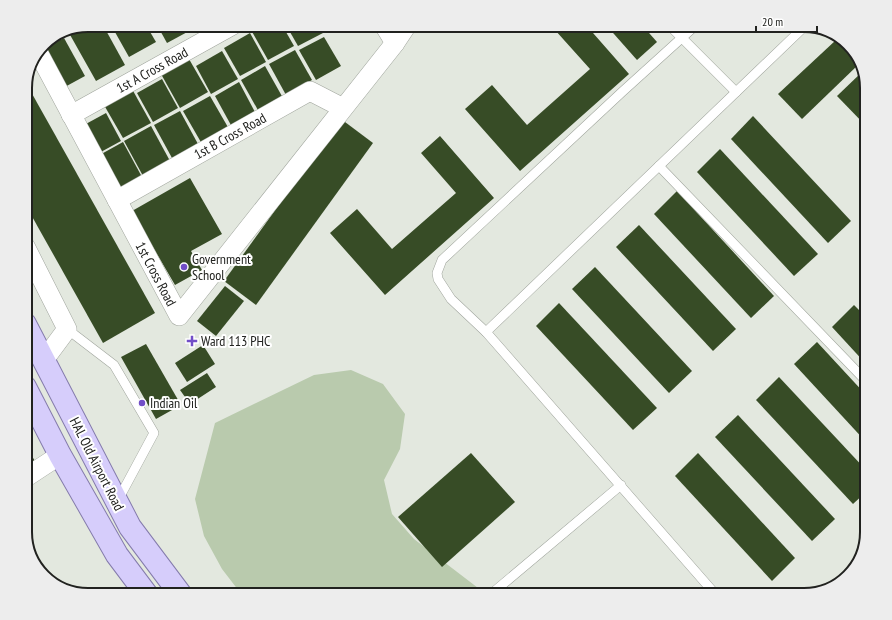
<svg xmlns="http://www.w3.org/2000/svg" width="892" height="620" viewBox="0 0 892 620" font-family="'PT Sans Narrow',sans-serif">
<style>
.green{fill:#b9caad}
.building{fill:#374c26}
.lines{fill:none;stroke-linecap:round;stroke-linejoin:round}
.service-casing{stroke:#a0a59d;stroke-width:10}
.minor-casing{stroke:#a0a59d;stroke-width:20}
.primary-casing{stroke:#857cac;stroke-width:24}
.service{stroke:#fff;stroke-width:9}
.minor{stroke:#fff;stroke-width:19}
.primary{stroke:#d6cdfb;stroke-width:22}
.poi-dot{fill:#714ec7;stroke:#fff;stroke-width:1.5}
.labels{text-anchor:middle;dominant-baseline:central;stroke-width:4;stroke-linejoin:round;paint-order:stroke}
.street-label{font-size:14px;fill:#21221f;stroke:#fff}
.poi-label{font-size:14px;fill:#21221f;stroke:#fff;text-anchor:start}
.rim{fill:none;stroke:#21221f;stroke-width:2}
</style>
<rect width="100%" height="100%" fill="#e3e8df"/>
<path class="green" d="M351,370L383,384L405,414L400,449L384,480L392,514L414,539L482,591L485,595H242L222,569L204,536L195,499L215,423L314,375Z"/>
<g class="building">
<path d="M88,25H103L125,65L96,81L69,33Z"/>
<path d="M111,25H146L156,42L129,57Z"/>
<path d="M157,25H188L191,30L167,43Z"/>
<path d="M261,25H282L294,46L268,60L251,30Z"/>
<path d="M286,25H319L323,33L298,46Z"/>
<path d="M323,25H337L326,31Z"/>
<path d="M561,25H586L629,74L520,171L465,109L492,85L527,125L590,69L555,30Z"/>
<path d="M606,25H642L657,42L637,60Z"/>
<path d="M250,33L266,62L240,76L224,48Z"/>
<path d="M324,37L341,66L316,80L299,50Z"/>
<path d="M64,38L85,76L63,88L42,50Z"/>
<path d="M836,40L858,65L802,119L778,94Z"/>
<path d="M295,50L312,80L286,95L269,64Z"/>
<path d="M222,51L238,79L211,94L196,66Z"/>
<path d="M189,59L208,92L180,108L161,74Z"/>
<path d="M265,66L283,98L259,112L241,80Z"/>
<path d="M862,72L864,75L867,87V127L837,96Z"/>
<path d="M162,79L178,108L153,122L137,93Z"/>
<path d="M239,82L256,114L232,127L215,96Z"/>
<path d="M26,83L155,313L103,343L25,204Z"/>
<path d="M132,89L151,123L123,138L104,105Z"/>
<path d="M210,96L229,129L202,144L183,111Z"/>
<path d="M180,111L198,144L172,158L154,125Z"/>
<path d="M106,113L121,141L99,153L84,125Z"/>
<path d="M753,116L851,221L828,243L731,139Z"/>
<path d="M341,119L373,143L256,305L224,281Z"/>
<path d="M151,126L170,161L143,176L124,141Z"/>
<path d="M440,136L494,198L385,295L330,233L357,209L392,249L456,193L421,153Z"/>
<path d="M123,142L142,177L114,191L96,157Z"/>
<path d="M720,149L818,254L794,276L697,172Z"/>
<path d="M190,178L222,234L191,251L202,270L175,285L132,211Z"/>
<path d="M677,191L774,296L751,318L654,214Z"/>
<path d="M639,225L736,329L713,351L616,247Z"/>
<path d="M595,267L692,371L669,393L572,289Z"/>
<path d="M225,286L244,301L216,336L197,321Z"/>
<path d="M559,303L657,408L633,430L536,326Z"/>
<path d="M854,305L867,318V365L832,327Z"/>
<path d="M817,342L867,396V443L794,364Z"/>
<path d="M146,344L181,405L156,419L121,357Z"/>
<path d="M203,345L215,364L187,382L175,363Z"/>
<path d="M207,373L216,387L190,404L180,390Z"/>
<path d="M779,377L867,471V491L853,504L756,400Z"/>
<path d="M738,415L835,519L812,541L715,437Z"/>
<path d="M25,444L36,463L25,469Z"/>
<path d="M471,453L515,502L442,567L398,517Z"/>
<path d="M698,453L795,558L772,581L675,476Z"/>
</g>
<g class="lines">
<defs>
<g id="service">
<path d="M669,25L736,92"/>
<path d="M696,25L622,92L442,260L437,273L438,279L451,299L486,332L716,595"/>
<path d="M659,166L867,382"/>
<path d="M67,329L114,365L154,433L118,500"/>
<path d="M486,332L806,25"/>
<path d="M490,595L621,485"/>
</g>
<g id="minor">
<path d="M384,25L395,43"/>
<path d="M39,54L179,316L395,43L407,25"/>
<path d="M71,115L233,25"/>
<path d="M117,200L310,91L343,108"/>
<path d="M25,246L67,329L44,360"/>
<path d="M25,478L60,455"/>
</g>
<g id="primary">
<path d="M25,324L130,527L181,595"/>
<path d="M25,387L60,455L117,555L147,595"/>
</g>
</defs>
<use href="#service" class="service-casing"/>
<use href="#minor" class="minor-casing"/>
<use href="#primary" class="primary-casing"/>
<use href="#service" class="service"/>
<use href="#minor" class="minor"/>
<use href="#primary" class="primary"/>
</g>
<g class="poi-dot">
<circle cx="184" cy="267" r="4"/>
<path d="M190 335h4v4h4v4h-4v4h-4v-4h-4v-4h4z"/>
<circle cx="142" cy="403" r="4"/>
</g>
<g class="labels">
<g class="street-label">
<text transform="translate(152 70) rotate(-29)">1st A Cross Road</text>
<text transform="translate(230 136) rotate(-29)">1st B Cross Road</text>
<text transform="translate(156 274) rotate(62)">1st Cross Road</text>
<text transform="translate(97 464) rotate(63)">HAL Old Airport Road</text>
</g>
<g class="poi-label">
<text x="192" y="259">Government<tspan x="192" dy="16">School</tspan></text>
<text x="201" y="341">Ward 113 PHC</text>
<text x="150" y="403">Indian Oil</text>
</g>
</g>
<path d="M0 0H892V620H0ZM88 32H804A56 56 0 0 1 860 88V532A56 56 0 0 1 804 588H88A56 56 0 0 1 32 532V88A56 56 0 0 1 88 32Z" fill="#ededed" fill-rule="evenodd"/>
<path class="rim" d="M88 32H804A56 56 0 0 1 860 88V532A56 56 0 0 1 804 588H88A56 56 0 0 1 32 532V88A56 56 0 0 1 88 32Z"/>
<path d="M756 26v6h61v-6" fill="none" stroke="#21221f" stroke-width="2"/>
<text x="762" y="26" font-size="12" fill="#21221f" stroke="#ffffff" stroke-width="3" paint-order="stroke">20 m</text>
</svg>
